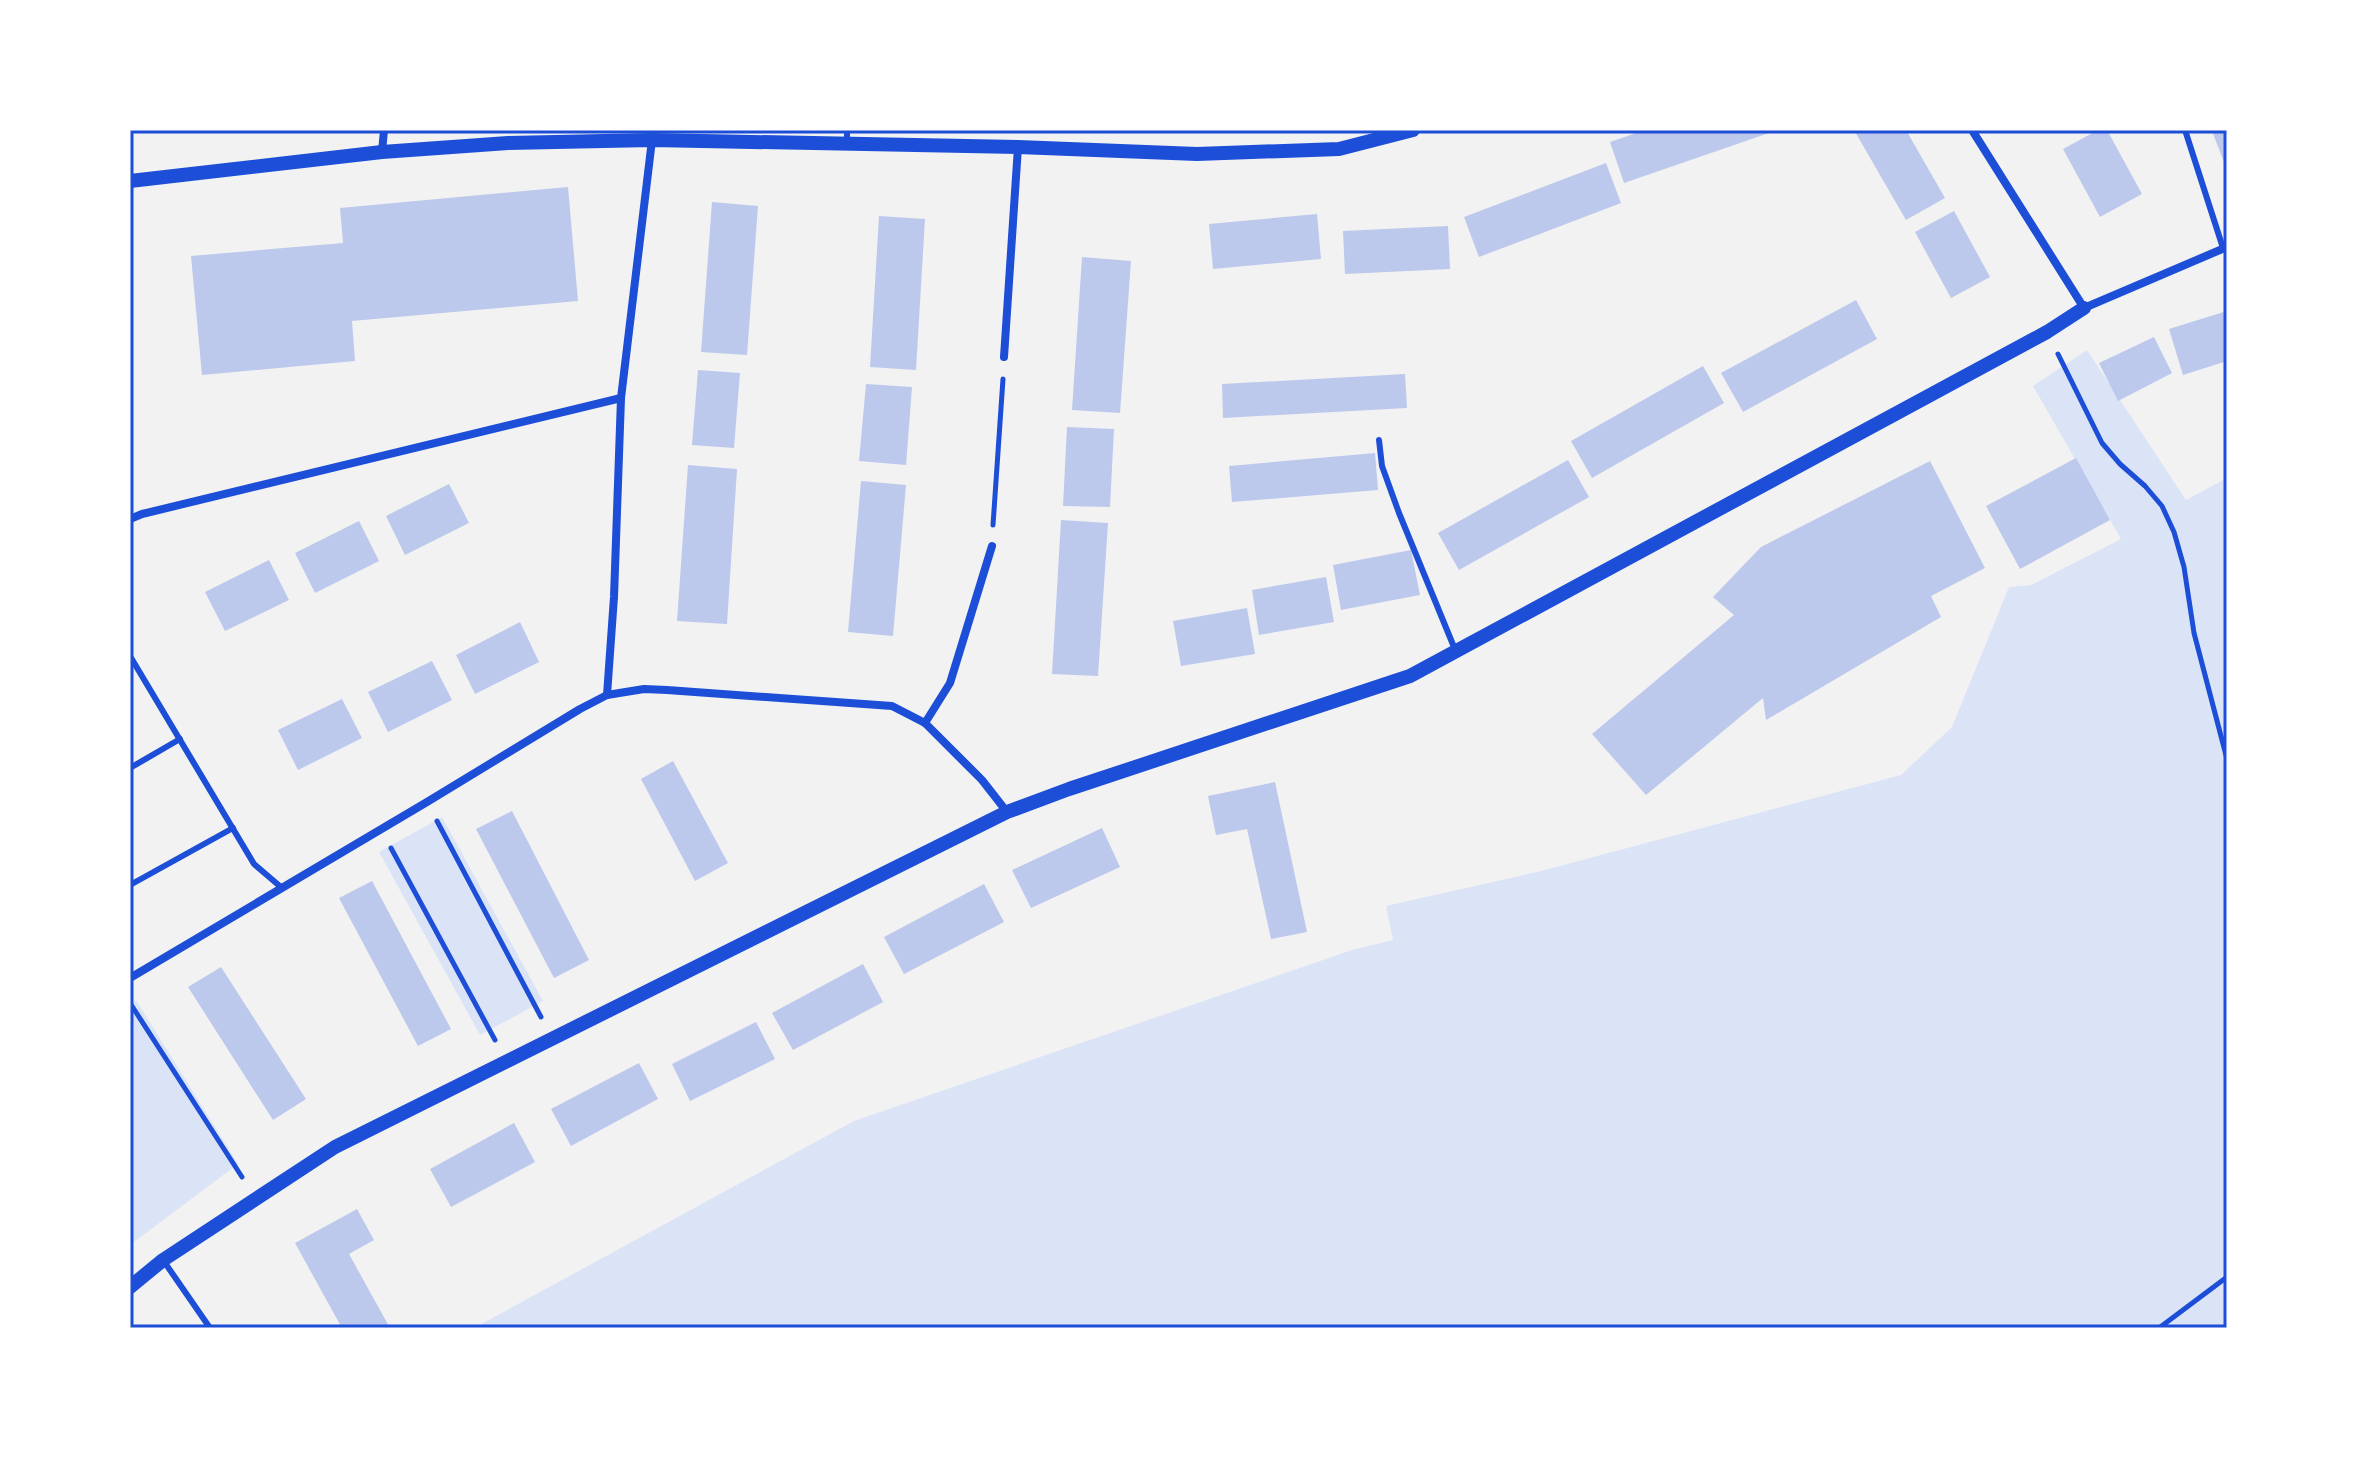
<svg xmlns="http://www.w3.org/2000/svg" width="2357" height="1458" viewBox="0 0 2357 1458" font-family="'Source Sans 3',sans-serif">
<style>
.green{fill:#dbe4f7}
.building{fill:#bdc9ec}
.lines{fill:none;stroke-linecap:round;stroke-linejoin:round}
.path{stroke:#1d4ed8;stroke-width:5}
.service{stroke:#1d4ed8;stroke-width:6}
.minor{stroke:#1d4ed8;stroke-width:8}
.tertiary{stroke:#1d4ed8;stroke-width:14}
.neatline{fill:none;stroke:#1d4ed8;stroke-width:3}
</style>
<rect width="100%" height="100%" fill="#f2f2f2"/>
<g class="green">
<path d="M2087,350L2186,500L2227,478V1328H474L854,1121L1352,950L1393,940L1386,906L1541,871L1901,775L1952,727L2009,587L2031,585L2121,539L2033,386Z"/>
<path d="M442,817L543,1001L480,1035L379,852Z"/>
<path d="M136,1000L238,1164L130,1245V1004Z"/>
</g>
<g class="building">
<path d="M1645,130H1768L1769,133L1624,183L1610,142Z"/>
<path d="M1854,130H1906L1945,198L1906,220Z"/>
<path d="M2098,130H2107L2142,194L2100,217L2063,149Z"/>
<path d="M2227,130V170L2212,131Z"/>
<path d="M1606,163L1621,203L1479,257L1464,217Z"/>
<path d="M568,187L578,301L352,321L355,361L202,375L191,256L343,243L340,208Z"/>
<path d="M712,202L758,206L747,355L701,352Z"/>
<path d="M1954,211L1990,277L1951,298L1915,232Z"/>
<path d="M1317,214L1321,259L1213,269L1209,224Z"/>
<path d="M879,216L925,219L916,370L870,367Z"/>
<path d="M1448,226L1450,269L1345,274L1343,231Z"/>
<path d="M1082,257L1131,261L1120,413L1072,410Z"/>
<path d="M1856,300L1877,339L1743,412L1721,373Z"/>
<path d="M2227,311V361L2183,375L2169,329Z"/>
<path d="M2154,337L2172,373L2118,401L2099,363Z"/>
<path d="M1703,366L1724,403L1592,478L1571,441Z"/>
<path d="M698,370L740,373L734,448L692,445Z"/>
<path d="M1405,374L1407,408L1223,418L1222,384Z"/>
<path d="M866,384L912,387L906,465L859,461Z"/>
<path d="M1067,427L1114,429L1110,507L1063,506Z"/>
<path d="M1375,453L1378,490L1232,502L1229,466Z"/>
<path d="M2076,458L2110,520L2020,569L1986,506Z"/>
<path d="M1568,460L1589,497L1459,570L1438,533Z"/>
<path d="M1930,461L1985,568L1931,596L1941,617L1766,720L1763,698L1646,795L1592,734L1734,615L1713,597L1761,547Z"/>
<path d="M688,465L737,469L727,624L677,621Z"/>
<path d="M861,481L906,485L893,636L848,632Z"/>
<path d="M449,484L469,523L405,555L386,516Z"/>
<path d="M1061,520L1108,523L1098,676L1052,674Z"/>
<path d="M359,521L379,561L315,593L295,553Z"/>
<path d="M1411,550L1420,595L1341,610L1333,565Z"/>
<path d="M269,560L289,600L225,631L205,592Z"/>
<path d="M1326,577L1334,622L1259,635L1252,590Z"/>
<path d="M1247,608L1255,654L1181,666L1173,621Z"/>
<path d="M520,622L539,662L475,694L456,655Z"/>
<path d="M432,661L452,700L388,732L368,692Z"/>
<path d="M342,699L362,738L298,770L278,730Z"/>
<path d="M673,761L728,863L695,881L641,779Z"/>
<path d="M1275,782L1307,932L1271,939L1247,829L1216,835L1208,796Z"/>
<path d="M512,811L589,960L554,978L476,829Z"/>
<path d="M1102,828L1120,867L1031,908L1012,870Z"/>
<path d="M372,881L451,1029L418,1046L339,898Z"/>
<path d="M984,884L1004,922L904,974L884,937Z"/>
<path d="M863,964L883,1002L793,1050L772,1013Z"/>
<path d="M221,967L306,1099L273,1120L188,987Z"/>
<path d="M756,1022L775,1059L690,1101L672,1064Z"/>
<path d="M639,1063L658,1099L571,1146L551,1109Z"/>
<path d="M514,1123L535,1162L451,1207L430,1169Z"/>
<path d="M357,1209L374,1240L349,1254L390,1328H342L295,1243Z"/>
</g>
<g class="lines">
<g class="path">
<path d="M2058,354L2102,443L2120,464L2145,486L2162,506L2174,532L2184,567L2194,633L2227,759"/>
<path d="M993,525L1003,379"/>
<path d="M437,821L541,1017"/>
<path d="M391,848L495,1040"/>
<path d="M130,1003L242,1177"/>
<path d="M2159,1328L2227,1277"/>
</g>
<g class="service">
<path d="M847,130V144"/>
<path d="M2185,130L2223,248"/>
<path d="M1379,440L1382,466L1399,513L1456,652"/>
<path d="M130,656L254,864L282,888"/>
<path d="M130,768L180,739"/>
<path d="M130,885L233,828"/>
<path d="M163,1260L210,1328"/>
</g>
<g class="minor">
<path d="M1972,130L2084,308L2227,247"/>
<path d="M382,152L384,130"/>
<path d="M1004,357L1018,147"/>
<path d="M130,519L142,514L621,398"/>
<path d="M607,695L614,597L621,398L652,140"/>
<path d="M925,723L950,683L992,546"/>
<path d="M130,978L427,802L580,709L607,695L644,689L667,690L892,706L925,723L982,780L1007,812"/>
</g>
<g class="tertiary">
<path d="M130,181L382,152L508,143L652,140L1018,147L1197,154L1339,149L1413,130"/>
<path d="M130,1287L163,1260L335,1147L1007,812L1069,789L1410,676L2047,332L2084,308"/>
</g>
</g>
<rect width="2357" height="1458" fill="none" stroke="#ffffff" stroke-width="264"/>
<rect x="132" y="132" width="2093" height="1194" class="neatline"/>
</svg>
